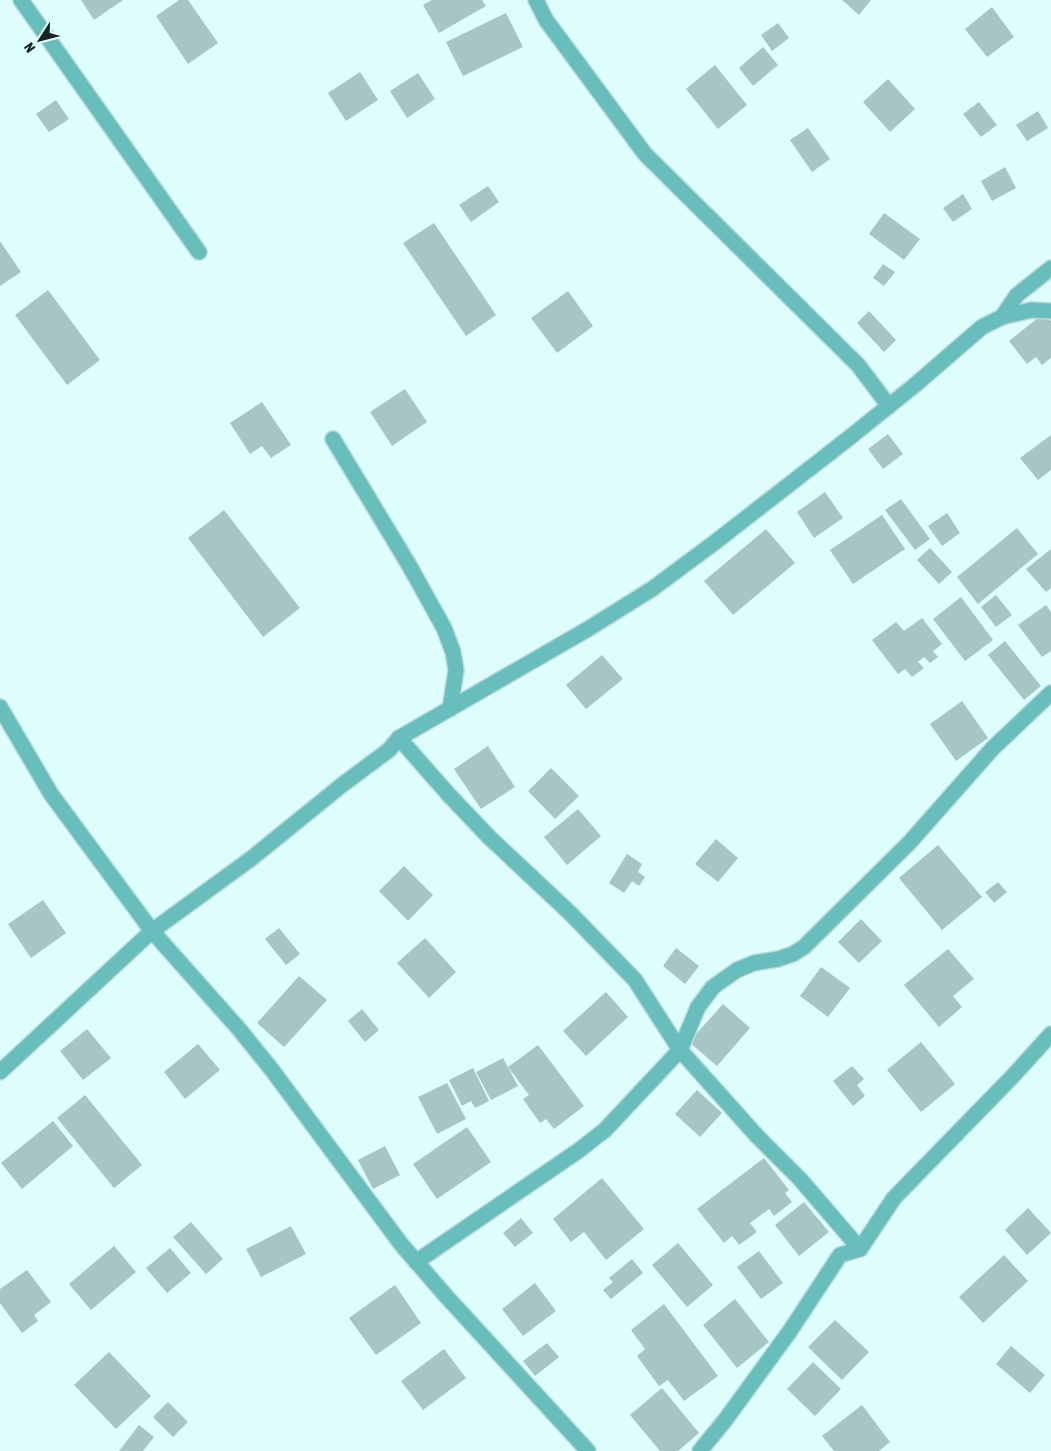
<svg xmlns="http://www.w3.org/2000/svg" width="1051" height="1451" viewBox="0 0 1051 1451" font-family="'Asap Condensed',sans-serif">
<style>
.building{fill:#a6c6c5}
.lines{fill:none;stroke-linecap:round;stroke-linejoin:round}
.minor-casing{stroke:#bddbda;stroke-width:18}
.minor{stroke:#68bebd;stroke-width:15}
</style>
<rect width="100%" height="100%" fill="#ddfefd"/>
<g class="building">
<path d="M81,0H123L94,20Z"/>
<path d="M179,0H188L218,43L188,64L156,16Z"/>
<path d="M432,0H482L486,6L439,33L423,5Z"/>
<path d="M842,0H871L859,15Z"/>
<path d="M992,7L1014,37L987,57L965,29Z"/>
<path d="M506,13L523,47L463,76L446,42Z"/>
<path d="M778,23L789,38L772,51L761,35Z"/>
<path d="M763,47L778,65L753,86L739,68Z"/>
<path d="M715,65L747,105L718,129L686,89Z"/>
<path d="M360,72L378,100L346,121L328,93Z"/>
<path d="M418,73L435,99L407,118L390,91Z"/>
<path d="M888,79L915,109L890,132L863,102Z"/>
<path d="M56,100L69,119L49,132L36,114Z"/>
<path d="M979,102L997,125L981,137L963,114Z"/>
<path d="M1038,111L1048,128L1027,141L1016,125Z"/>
<path d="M808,128L830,159L812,172L790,140Z"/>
<path d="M1005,167L1016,188L992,201L981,181Z"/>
<path d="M488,186L499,202L471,222L459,205Z"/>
<path d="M963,194L972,209L953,222L943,208Z"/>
<path d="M884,213L920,239L904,260L869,234Z"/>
<path d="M434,223L496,315L466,336L403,243Z"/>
<path d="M0,241L21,272L0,286Z"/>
<path d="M883,264L895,272L884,286L873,278Z"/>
<path d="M48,290L100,360L67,385L15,315Z"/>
<path d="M568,291L593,326L557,353L531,318Z"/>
<path d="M869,311L896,340L884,352L857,323Z"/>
<path d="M1044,313L1051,321V358L1042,365L1036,357L1027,364L1009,341Z"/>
<path d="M405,389L427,422L392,446L370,412Z"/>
<path d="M262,402L291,445L271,458L262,446L250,454L230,423Z"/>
<path d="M888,434L903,454L883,469L868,449Z"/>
<path d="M1051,435V470L1038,480L1020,458Z"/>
<path d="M825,492L843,518L814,538L797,512Z"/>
<path d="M901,499L930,539L915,550L885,510Z"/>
<path d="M224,510L300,608L263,637L188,538Z"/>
<path d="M947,513L960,533L942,546L928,526Z"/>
<path d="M882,515L905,549L853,584L830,550Z"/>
<path d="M1017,528L1038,554L978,604L957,577Z"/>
<path d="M766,529L795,563L733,615L704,581Z"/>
<path d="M930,548L952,572L939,584L917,560Z"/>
<path d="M1051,549V588L1046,592L1026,569Z"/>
<path d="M996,595L1012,615L996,627L981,607Z"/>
<path d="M961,597L993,640L965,661L933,619Z"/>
<path d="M1046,605L1051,612V651L1042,657L1018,625Z"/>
<path d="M922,618L942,644L933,651L938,657L930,663L924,657L918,662L924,668L912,677L905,669L898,674L872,640L896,622L904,631Z"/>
<path d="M1005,641L1041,686L1024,700L988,655Z"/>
<path d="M602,655L623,679L586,709L566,685Z"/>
<path d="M962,701L988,738L956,761L930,724Z"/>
<path d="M488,746L515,787L481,809L454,769Z"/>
<path d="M551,768L579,796L555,819L528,791Z"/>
<path d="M578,809L601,836L567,865L544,837Z"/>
<path d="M716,839L738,858L718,882L695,864Z"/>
<path d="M938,845L982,897L942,930L899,878Z"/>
<path d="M627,854L642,864L638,872L645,877L639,886L632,881L624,893L609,883Z"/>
<path d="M404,866L433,895L408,921L379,891Z"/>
<path d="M998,882L1007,892L994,903L985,892Z"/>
<path d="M43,900L66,933L31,958L8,924Z"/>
<path d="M861,919L882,941L859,963L838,942Z"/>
<path d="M279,928L300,954L286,965L265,939Z"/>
<path d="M425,938L456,972L429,998L397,963Z"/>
<path d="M676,948L699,966L685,984L663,966Z"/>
<path d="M948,949L974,979L953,996L962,1007L939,1027L904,985Z"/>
<path d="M821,967L850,988L828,1017L800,996Z"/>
<path d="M299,976L327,1000L284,1047L257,1023Z"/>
<path d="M606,992L628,1017L586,1056L563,1031Z"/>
<path d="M723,1004L750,1028L717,1066L689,1042Z"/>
<path d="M362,1009L379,1030L365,1042L348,1021Z"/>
<path d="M87,1029L111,1058L83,1080L60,1051Z"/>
<path d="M921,1042L955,1084L921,1112L887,1070Z"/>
<path d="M198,1044L220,1070L185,1099L164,1072Z"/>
<path d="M538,1045L584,1106L554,1129L546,1119L540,1123L523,1099L529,1095L508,1067Z"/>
<path d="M503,1058L518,1086L491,1100L476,1072Z"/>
<path d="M852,1066L864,1079L857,1085L865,1096L853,1106L833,1081Z"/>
<path d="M473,1068L489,1101L475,1108L471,1101L462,1106L449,1080Z"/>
<path d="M447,1083L466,1119L437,1134L418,1097Z"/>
<path d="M697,1090L722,1113L700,1137L675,1114Z"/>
<path d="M85,1095L142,1165L114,1188L57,1118Z"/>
<path d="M53,1121L73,1146L22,1189L1,1163Z"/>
<path d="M467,1127L491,1162L437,1199L413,1164Z"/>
<path d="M385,1146L400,1175L373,1189L358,1160Z"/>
<path d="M764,1158L789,1190L785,1193L792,1202L774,1216L769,1209L750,1223L757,1232L739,1245L732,1236L724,1243L697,1209Z"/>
<path d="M602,1178L644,1229L606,1260L584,1232L571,1242L553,1219Z"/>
<path d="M804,1202L829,1232L799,1256L775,1225Z"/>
<path d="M1028,1208L1051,1233L1027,1255L1005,1230Z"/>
<path d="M521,1218L533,1233L515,1247L503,1233Z"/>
<path d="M191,1222L223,1259L206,1274L173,1237Z"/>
<path d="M291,1226L306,1254L261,1277L246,1249Z"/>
<path d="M678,1243L713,1285L687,1307L652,1265Z"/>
<path d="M114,1246L136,1272L91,1310L69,1284Z"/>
<path d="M170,1248L191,1273L167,1293L146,1268Z"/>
<path d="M759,1251L783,1283L761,1299L737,1267Z"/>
<path d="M1004,1255L1028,1281L983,1323L959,1297Z"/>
<path d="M632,1259L643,1273L611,1299L603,1290L613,1282L609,1278Z"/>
<path d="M27,1270L51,1302L34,1315L38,1321L22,1333L0,1303V1289Z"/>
<path d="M535,1283L556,1311L523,1336L502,1309Z"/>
<path d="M395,1285L421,1323L376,1355L349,1318Z"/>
<path d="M735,1299L769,1342L737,1368L703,1325Z"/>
<path d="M664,1304L718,1376L684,1401L668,1380L659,1386L637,1356L645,1349L631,1330Z"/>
<path d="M835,1320L869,1352L842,1380L808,1347Z"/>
<path d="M547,1343L559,1357L535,1376L523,1361Z"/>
<path d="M1011,1346L1045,1375L1030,1393L996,1364Z"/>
<path d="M444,1349L466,1378L423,1410L401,1381Z"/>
<path d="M109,1352L151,1396L116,1429L74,1385Z"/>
<path d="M813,1362L841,1389L815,1416L787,1389Z"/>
<path d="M662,1388L699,1433L678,1451H660L630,1415Z"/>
<path d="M168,1402L188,1422L173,1437L153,1417Z"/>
<path d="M862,1405L890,1442L879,1451H834L822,1436Z"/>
<path d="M139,1425L154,1437L143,1451H119Z"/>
</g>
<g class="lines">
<defs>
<g id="minor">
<path d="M21,0L199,252"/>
<path d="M536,0L546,20L645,154L858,365L889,406"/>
<path d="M1002,317L1031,310L1051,311"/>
<path d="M333,439L409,565L444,628L453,652L456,670L450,709"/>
<path d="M0,707L51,794L152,931L239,1029L272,1070L401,1244L446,1296L588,1451"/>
<path d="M399,738L449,795L490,838L570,913L635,980L680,1050L757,1136L800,1179L860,1249"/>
<path d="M0,1072L152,931L252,858L342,785L389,750L399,738L588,629L652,589L714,543L849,438L915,385L982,327L1002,317L1017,295L1051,268"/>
<path d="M416,1262L578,1151L605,1130L680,1050L698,1007L713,987L737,970L754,963L778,959L793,954L804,947L910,842L993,748L1051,693"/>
<path d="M700,1451L726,1419L790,1331L840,1255L860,1249L894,1198L1012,1077L1051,1034"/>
</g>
</defs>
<use href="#minor" class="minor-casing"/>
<use href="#minor" class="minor"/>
</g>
<g transform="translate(40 40) rotate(234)" stroke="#ddfefd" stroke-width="4" paint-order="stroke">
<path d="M0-4L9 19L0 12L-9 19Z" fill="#172424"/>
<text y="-8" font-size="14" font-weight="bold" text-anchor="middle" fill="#172424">N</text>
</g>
</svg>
